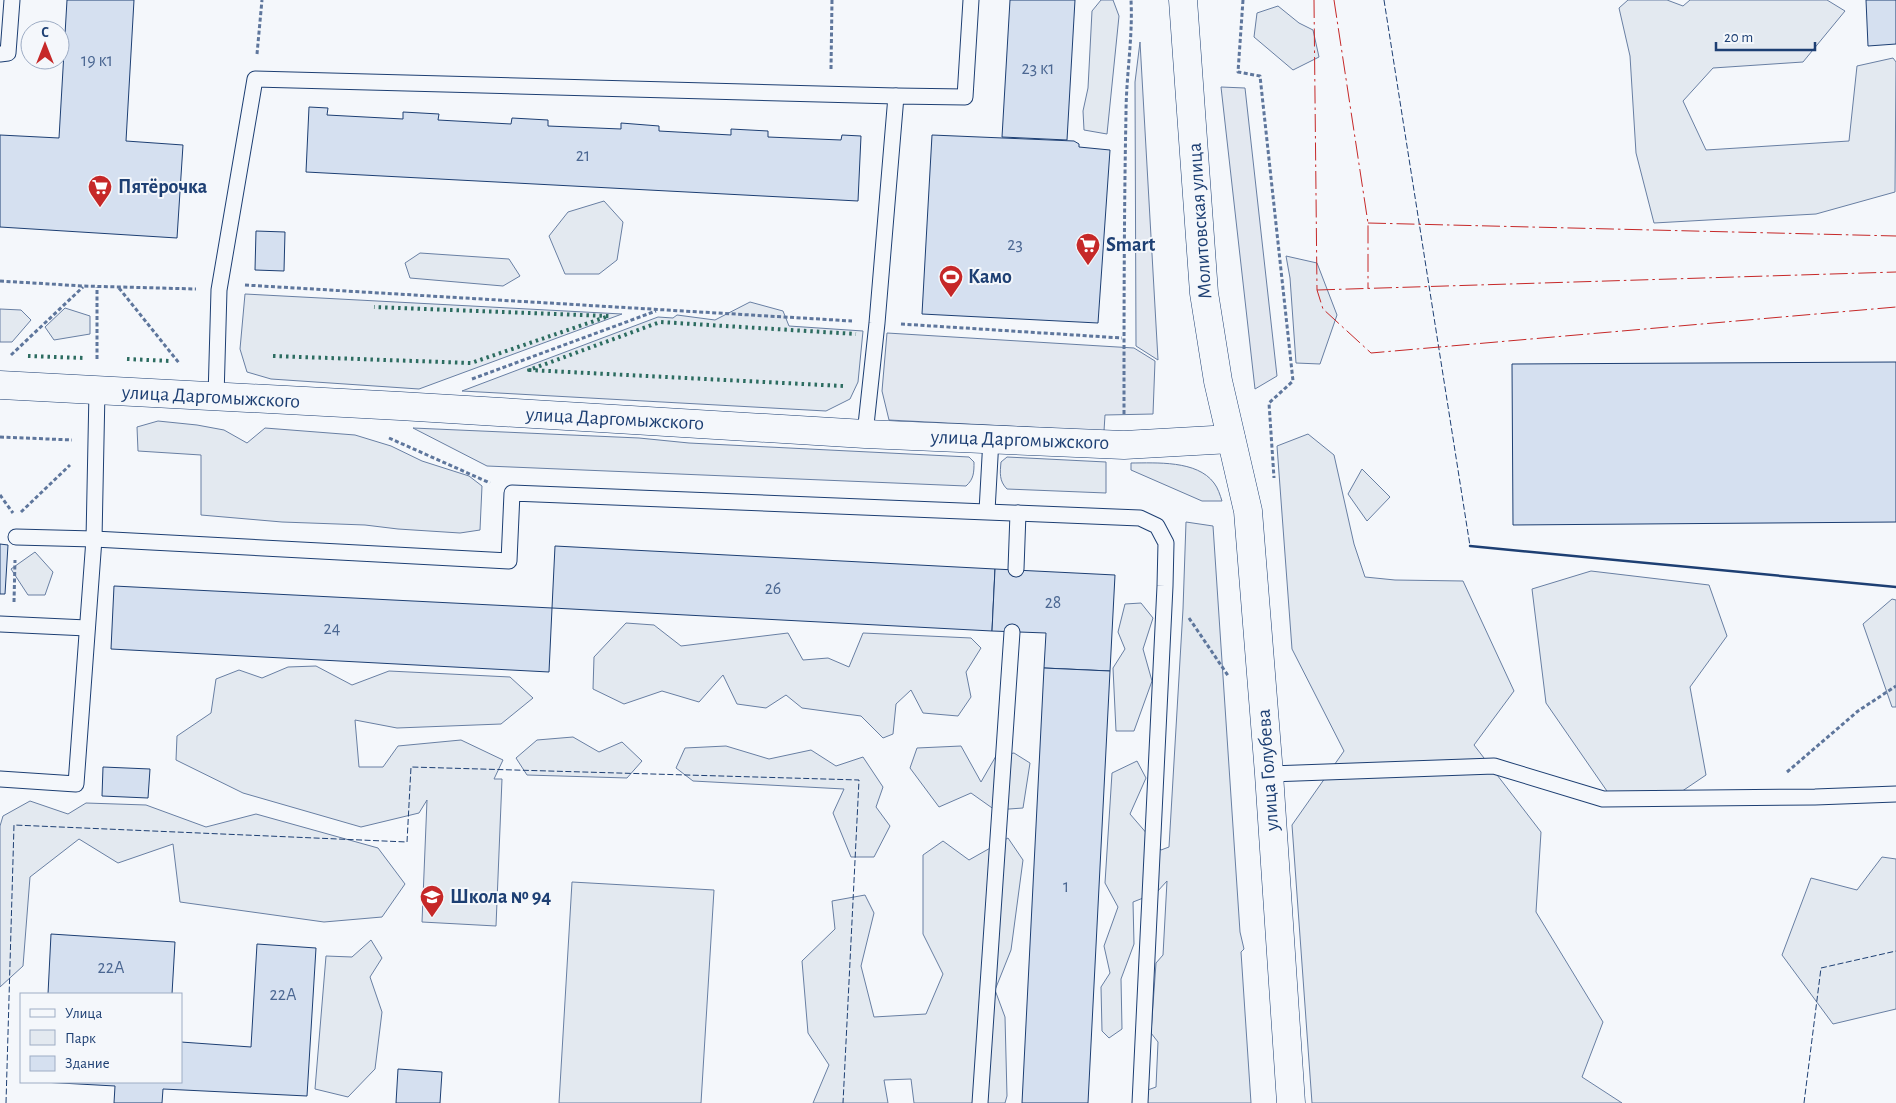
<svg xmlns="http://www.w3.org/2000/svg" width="1896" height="1103" viewBox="0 0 1896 1103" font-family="'Alegreya Sans',sans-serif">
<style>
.green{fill:#e3e9f0;stroke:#687fa3}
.parking{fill:#e3e8f0;stroke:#687fa3}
.building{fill:#d5e0f0;stroke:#1d3f73}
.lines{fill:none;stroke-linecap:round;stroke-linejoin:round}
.lane-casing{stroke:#1d3f73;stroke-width:17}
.street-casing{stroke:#1d3f73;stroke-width:29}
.secondary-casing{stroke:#1d3f73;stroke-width:29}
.path{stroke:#5e769c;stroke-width:3;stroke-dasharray:4 2.5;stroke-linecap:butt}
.lane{stroke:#f4f7fb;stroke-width:15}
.street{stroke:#f4f7fb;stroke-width:28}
.secondary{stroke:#f4f7fb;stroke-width:28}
.hedge{stroke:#2c6c60;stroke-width:4;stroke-dasharray:2.5 4;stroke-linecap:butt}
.fence{stroke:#1d3f73;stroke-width:1;stroke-dasharray:6 2.5;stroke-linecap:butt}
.wall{stroke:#1d3f73;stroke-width:2.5}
.power{stroke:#c62828;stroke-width:1;stroke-dasharray:18 4 2.5 4;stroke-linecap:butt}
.labels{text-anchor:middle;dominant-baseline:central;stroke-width:4;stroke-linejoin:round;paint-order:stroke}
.number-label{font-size:18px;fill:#4b6792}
.poi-label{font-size:20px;font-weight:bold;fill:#1d3f73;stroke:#f4f7fb;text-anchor:start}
.street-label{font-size:20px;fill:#1d3f73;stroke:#f4f7fb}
</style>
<rect width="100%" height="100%" fill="#f4f7fb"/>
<g class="green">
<path d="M1101,0H1113L1119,16L1107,134L1084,130L1083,111L1088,88L1092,11Z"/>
<path d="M1628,0H1667L1683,6L1690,0H1827L1845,11L1803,62L1713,68L1683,101L1706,150L1849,141L1857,66L1893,58L1896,62L1895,192L1816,214L1654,223L1636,153L1630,56L1619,8Z"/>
<path d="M1278,6L1299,23L1313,30L1319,57L1293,70L1254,37L1257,13Z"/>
<path d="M604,201L623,222L617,260L599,274H565L549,236L568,212Z"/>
<path d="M420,253L509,259L520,276L503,286L410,278L405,263Z"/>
<path d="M1286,256L1317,263L1337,315L1320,364L1296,363L1290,278Z"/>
<path d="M245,294L622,314L419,389L271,379L247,372L240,349Z"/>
<path d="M750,302L783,311L789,326L863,331L858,382L850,399L826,411L462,391L658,317L673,318L677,315L715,320Z"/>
<path d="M65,308L90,316V334L54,340L45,327Z"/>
<path d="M0,309L21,310L31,320L12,342H0Z"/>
<path d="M158,421L197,425L224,430L247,443L265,428L355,435L391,446L422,461L469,476L482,486L480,530L460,533L398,529L365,525L282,522L201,515V455L138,451L137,427Z"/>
<path d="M413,428L639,438L689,443L969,457L974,462C974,472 974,479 966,486L487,466Z"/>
<path d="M1308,434L1334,455L1354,544L1365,577L1395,580L1463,581L1514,691L1474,745L1541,832L1536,912L1603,1022L1582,1077L1622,1103H1312L1292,825L1344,751L1292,649L1277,446Z"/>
<path d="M1007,457L1106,462V493L1007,489C999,481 1000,473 1001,462Z"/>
<path d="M1131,463C1156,463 1197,460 1214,483C1218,488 1220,495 1222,501H1202L1131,470Z"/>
<path d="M1362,469L1390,497L1367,521L1348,494Z"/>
<path d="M1186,522L1213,526L1240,932L1244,949L1241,952L1251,1103H1145V1091L1156,1087L1158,1042L1151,1033L1156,963L1163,955L1167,881L1156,893L1133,902L1134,944L1121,979L1122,1029L1109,1038L1102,1031L1101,987L1110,973L1104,946L1118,907L1105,883L1112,773L1137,761L1146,778L1130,814L1161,850L1169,847L1183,609Z"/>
<path d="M35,552L53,572L45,595H28L11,569Z"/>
<path d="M1591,571L1709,585L1727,636L1690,687L1706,775L1672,798L1609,794L1546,703L1532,589Z"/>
<path d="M1892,599L1896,600V707H1892L1863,624Z"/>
<path d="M1141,603L1153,618L1143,649L1152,681L1134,731H1116L1113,668L1125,649L1118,632L1125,604Z"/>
<path d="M626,623L654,625L681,646L788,633L803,660L828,658L849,667L863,633L971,638L981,648L966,672L971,697L958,716L923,713L911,690L896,704L893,734L883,738L861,716L802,708L786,695L766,708L737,704L723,675L699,702L662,691L624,704L593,689L594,657Z"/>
<path d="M316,666L352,685L389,671L510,677L533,698L501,724L397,728L355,720L359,767H383L398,746L461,740L503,760L494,779H502L496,926L422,922L427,800L419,813L361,827L243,793L176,760L177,736L211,713L216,679L239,670L262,678L288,667Z"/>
<path d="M573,737L599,752L622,742L642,761L627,778L527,775L516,758L537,740Z"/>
<path d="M726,746L769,759L811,750L836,766L863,757L883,787L876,807L890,826L874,857H851L833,813L844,789L693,781L676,768L685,748Z"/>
<path d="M961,746L981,782L996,756L1014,753L1030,763L1023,808L995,810L971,793L939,807L910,768L917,748Z"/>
<path d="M30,801L68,814L86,803L146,805L206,827L256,814L378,848L405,884L382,917L324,922L180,902L173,844L118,863L79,839L30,877L23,966L0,987V826L3,816Z"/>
<path d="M1008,838L1023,860L1011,950L995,990L1005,1017L1007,1096L1005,1103H914L911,1079L884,1080L888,1103H813L829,1065L808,1033L802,961L835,929L832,901L865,895L874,913L861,966L874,1017L926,1014L943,974L923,934V855L943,841L969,860Z"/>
<path d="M1882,857L1896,859V1009L1833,1024L1782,955L1811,878L1857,890Z"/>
<path d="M572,882L714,890L701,1103H559Z"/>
<path d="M371,940L382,958L370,977L382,1012L375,1069L348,1097L315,1089L326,956L352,957Z"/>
</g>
<g class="parking">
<path d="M1140,42L1158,360L1136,346L1135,82Z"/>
<path d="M1221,87L1245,88L1277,376L1255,389Z"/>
<path d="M887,333L1134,348L1155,361L1153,414L1105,415L1104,431L889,420L882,391Z"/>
</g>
<g class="building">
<path d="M67,0H134L126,141L183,145L177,238L0,227V135L59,138Z"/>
<path d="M1010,0H1075L1067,140L1002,137Z"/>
<path d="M1866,0H1896V44L1868,46Z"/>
<path d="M309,107L328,108L327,115L403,119V112L439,114L438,120L511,124L512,118L548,120V126L621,129V123L659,126V131L731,135V129L768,131V137L841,140L842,135L861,136L858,201L306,172Z"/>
<path d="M932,135L1074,141L1079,144V147L1110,150L1098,323L922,314Z"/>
<path d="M256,231L285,232L284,271L255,270Z"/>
<path d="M1896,362V522L1513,525L1512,364Z"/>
<path d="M0,544L8,545L5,594H0Z"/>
<path d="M555,546L995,569L992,631L552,608Z"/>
<path d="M995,569L1115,575L1110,671L1044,668L1046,633L992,631Z"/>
<path d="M114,586L552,608L549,672L111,649Z"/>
<path d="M1044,668L1110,671L1088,1103H1022Z"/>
<path d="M103,767L150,769L148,798L102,796Z"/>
<path d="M51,934L175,942L172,994H48Z"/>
<path d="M257,944L316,948L307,1096L163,1089L162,1103H114L115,1086L42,1082H181V1042L251,1047Z"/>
<path d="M398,1069L442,1072L440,1103H396Z"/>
</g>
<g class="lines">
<defs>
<g id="lane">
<path d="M0,54L8,53L12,0"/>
<path d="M216,397L219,290L255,79L896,96"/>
<path d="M865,434L877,323L896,96L965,97L971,0"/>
<path d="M987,511L991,439"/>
<path d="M16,537L94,539L509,561L512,493L1140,518L1157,526L1166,543L1165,586L1140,1103"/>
<path d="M1016,569L1018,513"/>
<path d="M0,624L87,628"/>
<path d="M1269,774L1494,766L1603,799L1815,797L1896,794"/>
<path d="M0,779L76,784L94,539L97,391"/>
<path d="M980,1103L1012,632"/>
</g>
<path id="street" d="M0,385L400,406L865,434L1124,445L1231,439"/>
<path id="secondary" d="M1183,0L1204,293L1218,381L1248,511L1269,774L1291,1103"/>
</defs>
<use href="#lane" class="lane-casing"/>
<use href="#street" class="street-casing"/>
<use href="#secondary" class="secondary-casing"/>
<g class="path">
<path d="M1243,0L1238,72L1260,76L1293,381L1269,403L1274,478"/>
<path d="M257,54L262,0"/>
<path d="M831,69L832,0"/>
<path d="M0,281L83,286L196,289"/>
<path d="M245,285L852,321"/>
<path d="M119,288L179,363"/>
<path d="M901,324L1122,338"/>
<path d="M11,355L83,287"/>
<path d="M97,359V287"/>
<path d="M472,379L656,311"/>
<path d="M1124,414C1124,314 1124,214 1126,114C1126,76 1133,38 1131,0"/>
<path d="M0,437L72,440"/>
<path d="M389,438L490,483"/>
<path d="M0,495L13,513"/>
<path d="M21,512L70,465"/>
<path d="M14,602L15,560"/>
<path d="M1189,618L1229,677"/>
<path d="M1787,772L1858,711L1896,686"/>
</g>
<use href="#lane" class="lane"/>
<use href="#street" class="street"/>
<use href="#secondary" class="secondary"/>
<g class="hedge">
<path d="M28,356L84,358"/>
<path d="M273,356L471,363L609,316L374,307"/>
<path d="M127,359L171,361"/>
<path d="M843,386L529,370L660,322L856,334"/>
</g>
<g class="fence">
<path d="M1384,0L1470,546"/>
<path d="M6,1103L14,825L407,842L411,767L859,780L843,1103"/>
<path d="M1804,1103L1821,968L1896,951"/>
</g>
<path class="wall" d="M1470,546L1896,587"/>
<g class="power">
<path d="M1314,0L1317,290L1323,309L1371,353L1896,307"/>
<path d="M1334,0L1368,223V288"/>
<path d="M1368,223L1896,236"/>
<path d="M1317,290L1896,272"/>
</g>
</g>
<defs>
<symbol id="supermarket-pin" viewBox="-11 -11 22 30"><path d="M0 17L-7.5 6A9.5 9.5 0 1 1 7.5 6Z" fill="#c62828" stroke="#f4f7fb"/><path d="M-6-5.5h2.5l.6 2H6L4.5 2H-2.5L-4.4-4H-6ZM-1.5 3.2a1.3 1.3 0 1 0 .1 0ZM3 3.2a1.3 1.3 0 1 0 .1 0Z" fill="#fff"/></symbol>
<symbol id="stadium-pin" viewBox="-11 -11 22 30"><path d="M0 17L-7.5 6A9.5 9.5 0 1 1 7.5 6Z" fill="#c62828" stroke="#f4f7fb"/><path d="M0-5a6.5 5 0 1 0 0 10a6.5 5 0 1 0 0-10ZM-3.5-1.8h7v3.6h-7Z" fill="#fff"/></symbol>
<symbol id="school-pin" viewBox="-11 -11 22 30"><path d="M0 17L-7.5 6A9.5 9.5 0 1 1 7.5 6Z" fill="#c62828" stroke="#f4f7fb"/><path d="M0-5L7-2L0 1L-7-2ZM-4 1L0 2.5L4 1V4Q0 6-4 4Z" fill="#fff"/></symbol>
</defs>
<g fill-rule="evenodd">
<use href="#supermarket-pin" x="86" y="173" width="28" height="38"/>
<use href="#supermarket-pin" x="1074" y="231" width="28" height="38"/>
<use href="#stadium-pin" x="937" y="263" width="28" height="38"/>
<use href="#school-pin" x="418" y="883" width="28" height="38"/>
</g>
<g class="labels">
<g class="number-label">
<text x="97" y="61">19 к1</text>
<text x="1038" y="69">23 к1</text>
<text x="583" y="156">21</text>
<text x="1015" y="245">23</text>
<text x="773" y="589">26</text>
<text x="1053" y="603">28</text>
<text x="332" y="629">24</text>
<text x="1066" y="887">1</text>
<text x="111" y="968">22А</text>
<text x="283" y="995">22А</text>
</g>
<g class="poi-label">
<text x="118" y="187">Пятёрочка</text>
<text x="1106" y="245">Smart</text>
<text x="968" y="277">Камо</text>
<text x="450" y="897">Школа № 94</text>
</g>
<g class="street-label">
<text transform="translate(1200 221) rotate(-94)">Молитовская улица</text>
<text transform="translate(211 397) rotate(3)">улица Даргомыжского</text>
<text transform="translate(615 419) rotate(3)">улица Даргомыжского</text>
<text transform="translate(1020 440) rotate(2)">улица Даргомыжского</text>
<text transform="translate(1268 770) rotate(-94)">улица Голубева</text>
</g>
</g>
<rect x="20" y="993" width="162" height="90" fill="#f4f7fb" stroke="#9eadc5"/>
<rect x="30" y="1009" width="25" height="8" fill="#f4f7fb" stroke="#9eadc5"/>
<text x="65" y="1018" font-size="15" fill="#1d3f73">Улица</text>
<rect x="30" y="1030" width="25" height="15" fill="#e3e9f0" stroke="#9eadc5"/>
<text x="65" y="1043" font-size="15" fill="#1d3f73">Парк</text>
<rect x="30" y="1056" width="25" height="15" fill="#d5e0f0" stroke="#9eadc5"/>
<text x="65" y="1068" font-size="15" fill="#1d3f73">Здание</text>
<g transform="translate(45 45)"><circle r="24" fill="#f4f7fb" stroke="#9eadc5"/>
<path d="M0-4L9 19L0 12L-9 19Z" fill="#c62828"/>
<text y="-8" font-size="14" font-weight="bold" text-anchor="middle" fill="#1d3f73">С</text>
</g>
<path d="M1716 42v8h99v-8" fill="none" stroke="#1d3f73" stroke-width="2.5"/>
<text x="1724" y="42" font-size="15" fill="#1d3f73" stroke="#f4f7fb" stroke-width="4" paint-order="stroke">20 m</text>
</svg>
